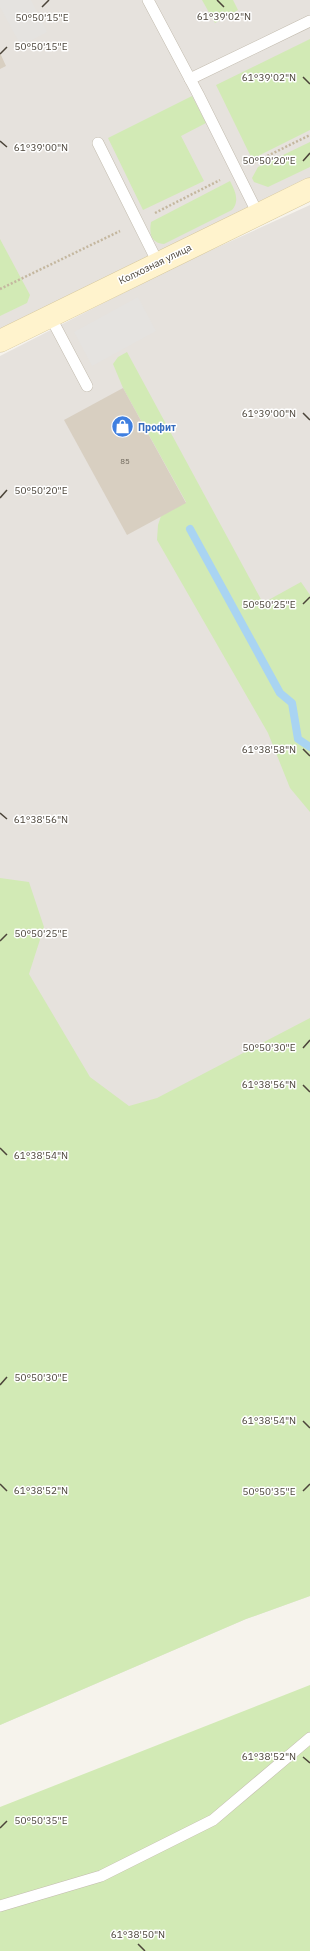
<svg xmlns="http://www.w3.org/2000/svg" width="310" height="1951" viewBox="0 0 310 1951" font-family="'IBM Plex Sans',sans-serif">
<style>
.industrial{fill:#e6e2dd}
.green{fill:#d2eab5}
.parking{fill:#e5e3e0}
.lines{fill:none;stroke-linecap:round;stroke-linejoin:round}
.stream{stroke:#a9d4f2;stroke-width:8}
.building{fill:#d8cfc1}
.lane-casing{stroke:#c2bbae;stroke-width:12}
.secondary-casing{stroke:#d6c79b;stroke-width:23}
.path{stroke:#c4b79f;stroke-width:2.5;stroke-dasharray:2 2;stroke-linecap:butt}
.lane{stroke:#fff;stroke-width:11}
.secondary{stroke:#fff3cd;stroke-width:22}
.ticks{fill:none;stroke:#4b4439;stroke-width:1.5}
.labels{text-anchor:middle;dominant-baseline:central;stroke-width:3;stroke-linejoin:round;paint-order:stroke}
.number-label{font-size:8px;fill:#6e675b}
.street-label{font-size:10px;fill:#4b4439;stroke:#fff}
.shop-label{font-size:10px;font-weight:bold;fill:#366cbe;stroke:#fff;text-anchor:start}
.ticks-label{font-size:10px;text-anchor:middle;fill:#4b4439;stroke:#fff;stroke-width:3;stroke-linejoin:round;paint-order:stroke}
</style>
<rect width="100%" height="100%" fill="#f6f3ec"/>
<g class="industrial">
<path d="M0,0H310V178L0,333Z"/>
<path d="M310,205V1596L246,1619L0,1725V356L172,268Z"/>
</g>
<g class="green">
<path d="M202,0H233L238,10L215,23Z"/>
<path d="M310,39V130L252,159L216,85Z"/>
<path d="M192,96L206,123L181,136L204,181L143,210L108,138Z"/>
<path d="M310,142V167L268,187L254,182L252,178L258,167Z"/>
<path d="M230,181C235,191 240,201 232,210L164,244C151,243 149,234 151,222Z"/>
<path d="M0,239L30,295L27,303L0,316Z"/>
<path d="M127,352L263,603L301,582L310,595V812L290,788L268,733L157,540L158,525L161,516L186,502L123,388L113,364L118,357Z"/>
<path d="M0,878L29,882L44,927L29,974L90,1077L129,1106L157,1098L310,1018V1596L246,1619L0,1725Z"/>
<path d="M310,1685V1951H0V1807Z"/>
</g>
<g class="parking">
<path d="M0,0H31L47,32L21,46L0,7Z"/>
<path d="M138,297L156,331L92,366L74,332Z"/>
</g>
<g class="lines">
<path class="stream" d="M190,529L280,693L292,703L298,739L310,747"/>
</g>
<g class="building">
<path d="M0,53L6,66L0,69Z"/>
<path d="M123,388L186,503L127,535L64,420Z"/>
</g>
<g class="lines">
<defs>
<g id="lane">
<path d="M148,0L198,94L258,214"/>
<path d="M190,79L310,21"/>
<path d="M98,143L158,263"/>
<path d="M50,316L87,386"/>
<path d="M0,1906L101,1876L213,1820L310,1738"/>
</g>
<path id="secondary" d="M0,341L310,189"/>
</defs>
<use href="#lane" class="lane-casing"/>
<use href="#secondary" class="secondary-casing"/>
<g class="path">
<path d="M253,163L310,135"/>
<path d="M155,213L220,180"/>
<path d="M0,289L120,231"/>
</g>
<use href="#lane" class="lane"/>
<use href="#secondary" class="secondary"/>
</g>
<path class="ticks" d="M217,0L224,7M42,7L49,0M0,54L7,47M303,77L310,84M0,141L7,147M303,161L310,153M303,413L310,420M0,498L7,490M303,604L310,597M303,749L310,756M0,813L7,819M0,941L7,934M303,1048L310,1040M303,1085L310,1092M0,1148L7,1155M0,1385L7,1377M303,1421L310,1428M0,1484L7,1491M303,1491L310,1484M303,1757L310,1763M0,1828L7,1821M138,1944L145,1951"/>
<defs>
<symbol id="shop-disc" viewBox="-11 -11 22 22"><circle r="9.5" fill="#3f7fe0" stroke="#fff"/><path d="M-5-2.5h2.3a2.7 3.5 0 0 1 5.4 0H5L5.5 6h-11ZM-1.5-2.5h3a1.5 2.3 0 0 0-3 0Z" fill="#fff"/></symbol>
</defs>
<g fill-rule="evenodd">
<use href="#shop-disc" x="110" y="414" width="25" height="25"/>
</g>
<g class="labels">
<g class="number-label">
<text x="125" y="461">85</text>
</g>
<g class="street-label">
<text transform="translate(155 264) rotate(-26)">Колхозная улица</text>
</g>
<g class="shop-label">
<text x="138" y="427">Профит</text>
</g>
</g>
<g class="ticks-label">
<text x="224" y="20">61°39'02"N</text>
<text x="42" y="21">50°50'15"E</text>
<text x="41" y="50">50°50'15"E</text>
<text x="269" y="81">61°39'02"N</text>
<text x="41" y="151">61°39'00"N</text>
<text x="269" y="164">50°50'20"E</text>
<text x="269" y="417">61°39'00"N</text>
<text x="41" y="494">50°50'20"E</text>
<text x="269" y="608">50°50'25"E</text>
<text x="269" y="753">61°38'58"N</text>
<text x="41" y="823">61°38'56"N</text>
<text x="41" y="937">50°50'25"E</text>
<text x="269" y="1051">50°50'30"E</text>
<text x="269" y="1088">61°38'56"N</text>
<text x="41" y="1159">61°38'54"N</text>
<text x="41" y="1381">50°50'30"E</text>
<text x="269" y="1424">61°38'54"N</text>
<text x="41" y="1494">61°38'52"N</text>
<text x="269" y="1495">50°50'35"E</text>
<text x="269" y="1760">61°38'52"N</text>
<text x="41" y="1824">50°50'35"E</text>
<text x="138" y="1938">61°38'50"N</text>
</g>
</svg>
